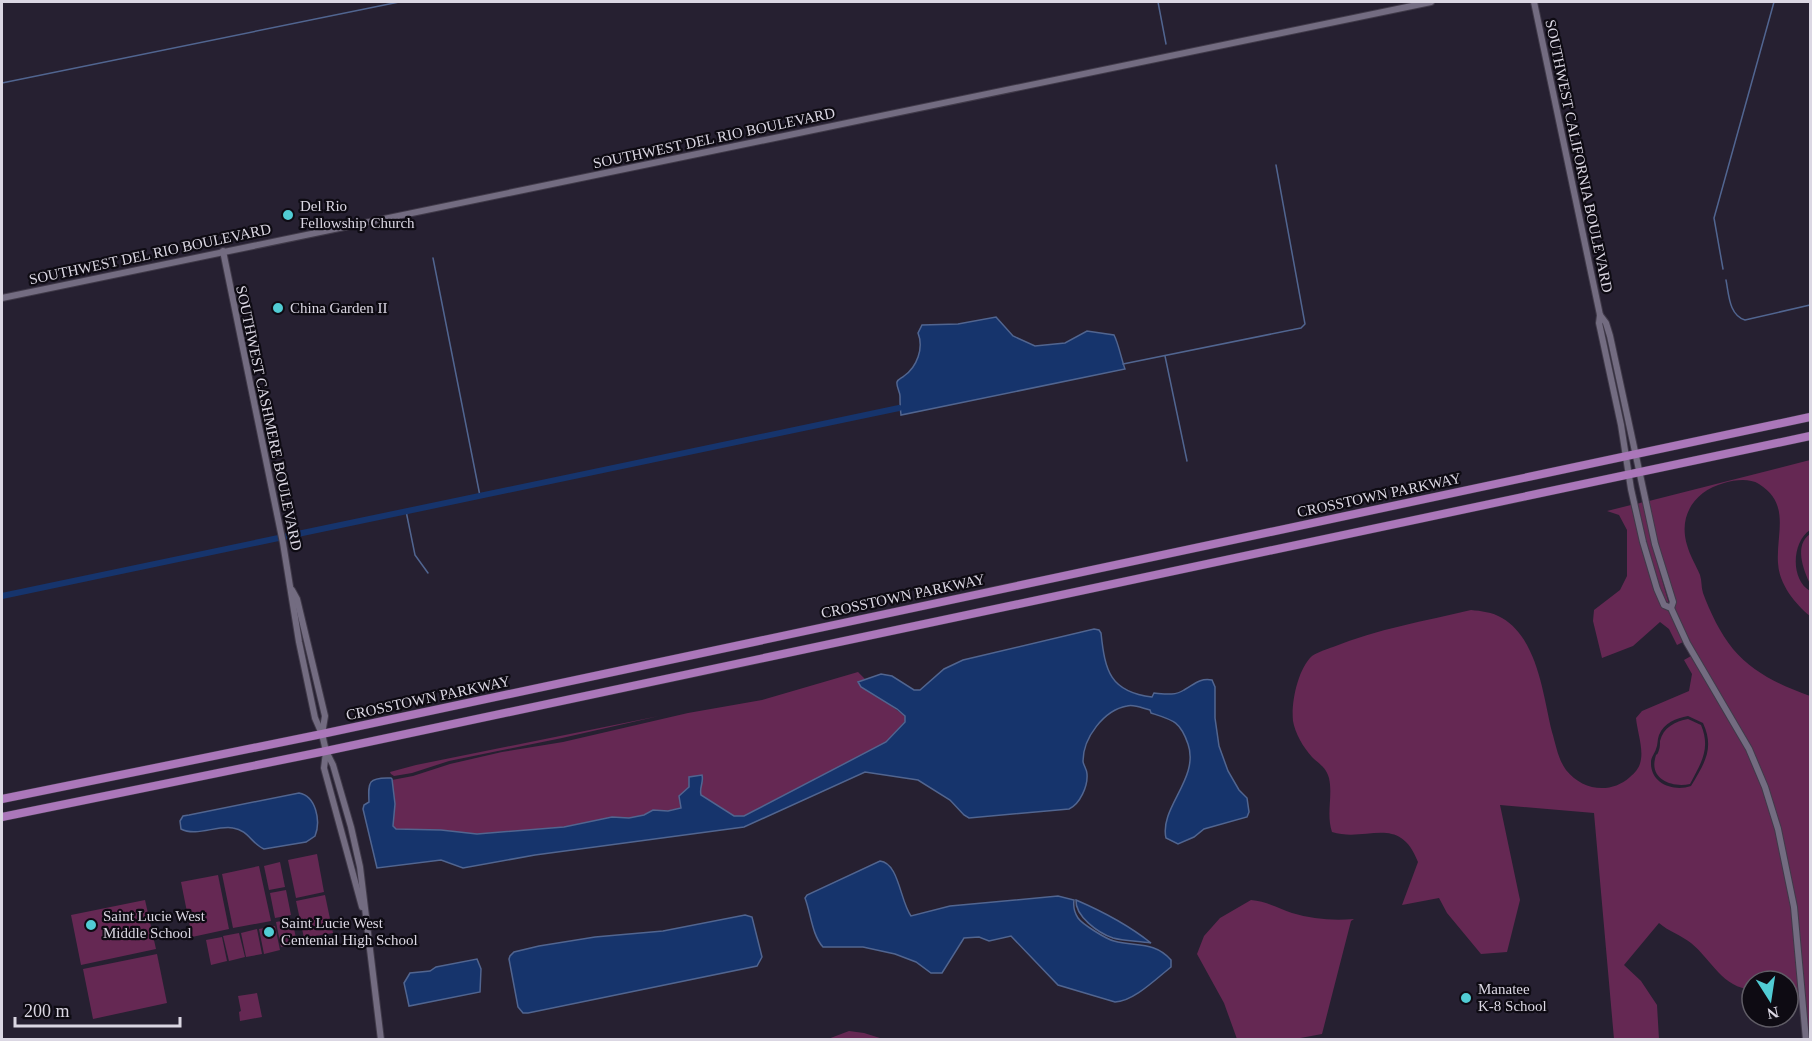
<svg xmlns="http://www.w3.org/2000/svg" width="1812" height="1041" viewBox="0 0 1812 1041" font-family="'Times New Roman',serif">
<style>
.green{fill:#652853;fill-rule:evenodd}
.water{fill:#16346c;stroke:#516590;stroke-width:1.5}
.lines{fill:none;stroke-linecap:round;stroke-linejoin:round}
.stream{stroke:#516590;stroke-width:1.5}
.canal{stroke:#16346c;stroke-width:6}
.minor-casing{stroke:#403a49;stroke-width:8}
.major-casing{stroke:#403a49;stroke-width:9}
.minor{stroke:#736c81;stroke-width:6}
.major{stroke:#ab77ba;stroke-width:8}
.poi-dot{fill:#51ccd4;stroke:#0e0b13;stroke-width:2}
.labels{text-anchor:middle;dominant-baseline:central;stroke-width:4.5;stroke-linejoin:round;paint-order:stroke}
.street-label{font-size:15px;fill:#dbd7e3;stroke:#0e0b13}
.poi-label{font-size:15px;fill:#dbd7e3;stroke:#0e0b13;text-anchor:start}
</style>
<rect width="100%" height="100%" fill="#262031"/>
<g class="green">
<path d="M1810,460V530C1792,542 1790,579 1810,591V616C1795,604 1779,584 1778,563C1776,533 1791,504 1759,484C1749,478 1735,480 1724,483C1695,491 1678,515 1687,545C1690,556 1696,565 1700,575C1702,581 1701,587 1703,593C1710,612 1720,633 1733,649C1753,673 1782,686 1810,696V1039H1809L1796,906L1781,828L1768,786L1752,748L1689,641L1674,608L1676,601L1658,544L1649,501Z"/>
<path d="M1643,502L1652,545L1669,604C1654,590 1642,526 1637,504Z"/>
<path d="M1631,505L1640,543L1655,590L1663,608L1669,611L1683,642L1677,645L1669,629L1660,622L1633,646L1602,658L1593,621L1594,610L1620,590L1627,576V530L1619,515L1607,511Z"/>
<path d="M1810,534V584C1803,569 1794,545 1810,534Z"/>
<path d="M1471,610C1481,611 1492,612 1502,618C1538,639 1543,695 1552,732C1556,745 1558,759 1566,770C1582,790 1610,795 1630,777C1636,772 1640,767 1641,759C1643,747 1637,730 1636,718L1642,711L1689,691L1692,674L1684,660L1691,656C1710,687 1730,718 1747,750C1785,827 1793,915 1800,999L1788,1000V981H1752V989C1723,989 1711,959 1691,943C1681,935 1668,931 1659,923L1624,965L1641,981L1657,1005L1659,1039H1614L1594,813L1500,805L1520,900L1507,952L1481,954L1447,913L1439,898L1402,905L1418,862C1399,813 1367,843 1332,832C1326,814 1333,796 1329,778C1326,767 1319,764 1312,757C1303,747 1295,733 1293,721C1291,702 1298,669 1312,656C1318,652 1327,649 1333,647C1377,629 1425,621 1471,610ZM1688,716L1703,723C1715,749 1704,764 1691,786C1674,792 1650,784 1651,762C1651,757 1655,753 1656,749C1658,745 1657,740 1659,735C1664,723 1676,718 1688,716Z"/>
<path d="M858,672L865,679L858,682L905,716V721L886,742L744,816H734L701,795L700,788L703,781L689,787L680,796L681,808L666,811L653,810L644,815L629,818L612,817L564,827L476,834L441,830L396,829L393,826L395,804L392,780L413,776L450,764L502,752L563,742L688,713L762,700Z"/>
<path d="M659,716L562,738L449,761L412,773L394,776L391,774L390,772L416,765Z"/>
<path d="M1688,719L1701,725C1711,749 1701,763 1690,784C1673,788 1650,780 1655,759C1657,750 1656,759 1659,750C1660,747 1660,744 1660,741C1663,728 1675,721 1688,719Z"/>
<path d="M317,854L324,892L296,898L288,860Z"/>
<path d="M280,862L285,887L269,890L264,866Z"/>
<path d="M259,866L271,921L233,928L222,874Z"/>
<path d="M218,875L229,929L192,937L181,882Z"/>
<path d="M286,890L291,915L275,918L270,893Z"/>
<path d="M325,895L333,933L304,938L296,901Z"/>
<path d="M145,900L156,949L81,965L71,915Z"/>
<path d="M1251,900C1265,901 1278,908 1292,913C1312,919 1333,921 1354,919L1351,921L1322,1034L1295,1039H1237L1224,1003L1197,954L1204,936L1220,918Z"/>
<path d="M292,919L297,943L281,947L276,922Z"/>
<path d="M275,926L280,950L264,954L259,929Z"/>
<path d="M257,929L262,954L246,957L241,933Z"/>
<path d="M239,933L245,957L229,961L223,936Z"/>
<path d="M222,937L227,961L211,965L206,940Z"/>
<path d="M157,954L167,1003L93,1019L83,969Z"/>
<path d="M257,993L262,1017L240,1021L239,1012L241,1011L238,996Z"/>
<path d="M849,1031L864,1033L883,1039H828Z"/>
</g>
<g class="water">
<path d="M996,317L1013,336L1035,346L1065,343L1087,331L1114,335C1118,342 1122,361 1125,369L901,415C900,408 900,403 900,396C900,392 896,386 897,382C898,379 902,378 904,376C917,367 924,348 918,333L922,325L958,324Z"/>
<path d="M1094,629L1099,630L1101,633C1105,671 1110,692 1152,697L1154,693C1165,694 1175,696 1184,690C1195,684 1199,678 1212,680L1215,687V718L1219,746L1228,771L1239,790L1247,798L1249,812L1247,817L1204,829L1194,837L1178,844L1166,838C1159,808 1200,778 1188,744C1180,721 1173,720 1151,713L1150,710C1142,708 1134,704 1127,706C1104,710 1083,738 1083,761C1083,765 1087,769 1087,774C1088,786 1080,804 1069,809L969,818L964,815L950,800L918,780L865,772L744,827L535,855L463,868L441,860L377,868L363,809L364,805L369,802C368,782 368,777 391,778L392,779L395,804L393,826L396,829L441,830L477,834L564,827L612,817L629,818L644,815L653,810L668,811L681,808L679,796L689,787V777L702,775C704,783 699,787 701,795L734,816H744L886,742L905,722V716L897,709L861,687L858,682L881,674L892,676L914,690H920L944,669L963,660Z"/>
<path d="M299,793C316,796 321,821 315,836L306,842L264,849C252,844 248,830 233,828C217,825 196,837 181,829L180,821L183,816L189,815Z"/>
<path d="M880,861C899,863 900,901 911,916L950,906L1058,896L1074,900C1073,907 1074,912 1078,918C1082,924 1106,939 1114,941C1136,947 1154,941 1171,960V967C1157,978 1133,1002 1115,1002L1058,985L1011,936L989,941L979,937L964,938L942,973H931L916,962L895,954L863,947H823C812,935 811,914 805,898L807,895Z"/>
<path d="M1076,900C1104,912 1127,924 1151,943C1139,941 1124,941 1113,938C1098,933 1075,916 1076,900Z"/>
<path d="M745,915L752,917L762,957L757,966L528,1013H523L518,1007L509,959L510,956L514,952L539,946L595,937L663,931Z"/>
<path d="M477,959L481,969L480,992L409,1006L404,983L410,973L430,971L436,967Z"/>
</g>
<g class="lines">
<g class="stream">
<path d="M1158,2L1166,44"/>
<path d="M2,83L399,2"/>
<path d="M433,258L480,496"/>
<path d="M1723,269L1714,218L1774,2"/>
<path d="M1726,280C1729,295 1729,315 1745,320L1810,305"/>
<path d="M1165,356L1187,461"/>
<path d="M1123,364L1301,328L1305,324L1276,165"/>
<path d="M406,511L415,555L428,573"/>
</g>
<path class="canal" d="M2,596L899,408"/>
<defs>
<g id="minor">
<path d="M1534,2L1600,315L1599,323L1621,425L1631,489L1643,542L1657,589L1664,605L1671,608L1687,643L1749,749L1765,787L1778,829L1794,907L1806,1040"/>
<path d="M223,251L283,543L299,642L315,718L322,734L326,751L333,765L351,827L360,867L381,1040"/>
<path d="M2,298L1431,2"/>
<path d="M1600,315L1606,323L1610,336L1655,544L1673,602L1671,608"/>
<path d="M292,590L297,599L325,716L322,734"/>
<path d="M326,752L324,768L362,907"/>
</g>
<g id="major">
<path d="M2,799L322,734L1810,417"/>
<path d="M2,817L326,751L1810,436"/>
</g>
</defs>
<use href="#minor" class="minor-casing"/>
<use href="#major" class="major-casing"/>
<use href="#minor" class="minor"/>
<use href="#major" class="major"/>
</g>
<g class="poi-dot">
<circle cx="288" cy="215" r="6"/>
<circle cx="278" cy="308" r="6"/>
<circle cx="91" cy="925" r="6"/>
<circle cx="269" cy="932" r="6"/>
<circle cx="1466" cy="998" r="6"/>
</g>
<g class="labels">
<g class="street-label">
<text transform="translate(714 138) rotate(-12)">SOUTHWEST DEL RIO BOULEVARD</text>
<text transform="translate(1579 156) rotate(78)">SOUTHWEST CALIFORNIA BOULEVARD</text>
<text transform="translate(150 254) rotate(-12)">SOUTHWEST DEL RIO BOULEVARD</text>
<text transform="translate(269 418) rotate(78)">SOUTHWEST CASHMERE BOULEVARD</text>
<text transform="translate(1379 495) rotate(-12)">CROSSTOWN PARKWAY</text>
<text transform="translate(903 596) rotate(-12)">CROSSTOWN PARKWAY</text>
<text transform="translate(428 698) rotate(-12)">CROSSTOWN PARKWAY</text>
</g>
<g class="poi-label">
<text x="300" y="206">Del Rio<tspan x="300" dy="17">Fellowship Church</tspan></text>
<text x="290" y="308">China Garden II</text>
<text x="103" y="916">Saint Lucie West<tspan x="103" dy="17">Middle School</tspan></text>
<text x="281" y="923">Saint Lucie West<tspan x="281" dy="17">Centenial High School</tspan></text>
<text x="1478" y="989">Manatee<tspan x="1478" dy="17">K-8 School</tspan></text>
</g>
</g>
<rect width="1812" height="1041" fill="none" stroke="#dbd7e3" stroke-width="6"/>
<g transform="translate(1770 999) rotate(168)"><circle r="28" fill="#0e0b13" stroke="#605d66" stroke-width="1.5"/>
<path d="M0-4.5L10 22L0 15L-10 22Z" fill="#51ccd4"/>
<text y="-9" font-size="16" font-weight="bold" text-anchor="middle" fill="#dbd7e3">N</text>
</g>
<path d="M15 1017v9h165v-9" fill="none" stroke="#dbd7e3" stroke-width="3"/>
<text x="24" y="1017" font-size="18" fill="#dbd7e3" stroke="#0e0b13" stroke-width="4.5" paint-order="stroke">200 m</text>
</svg>
